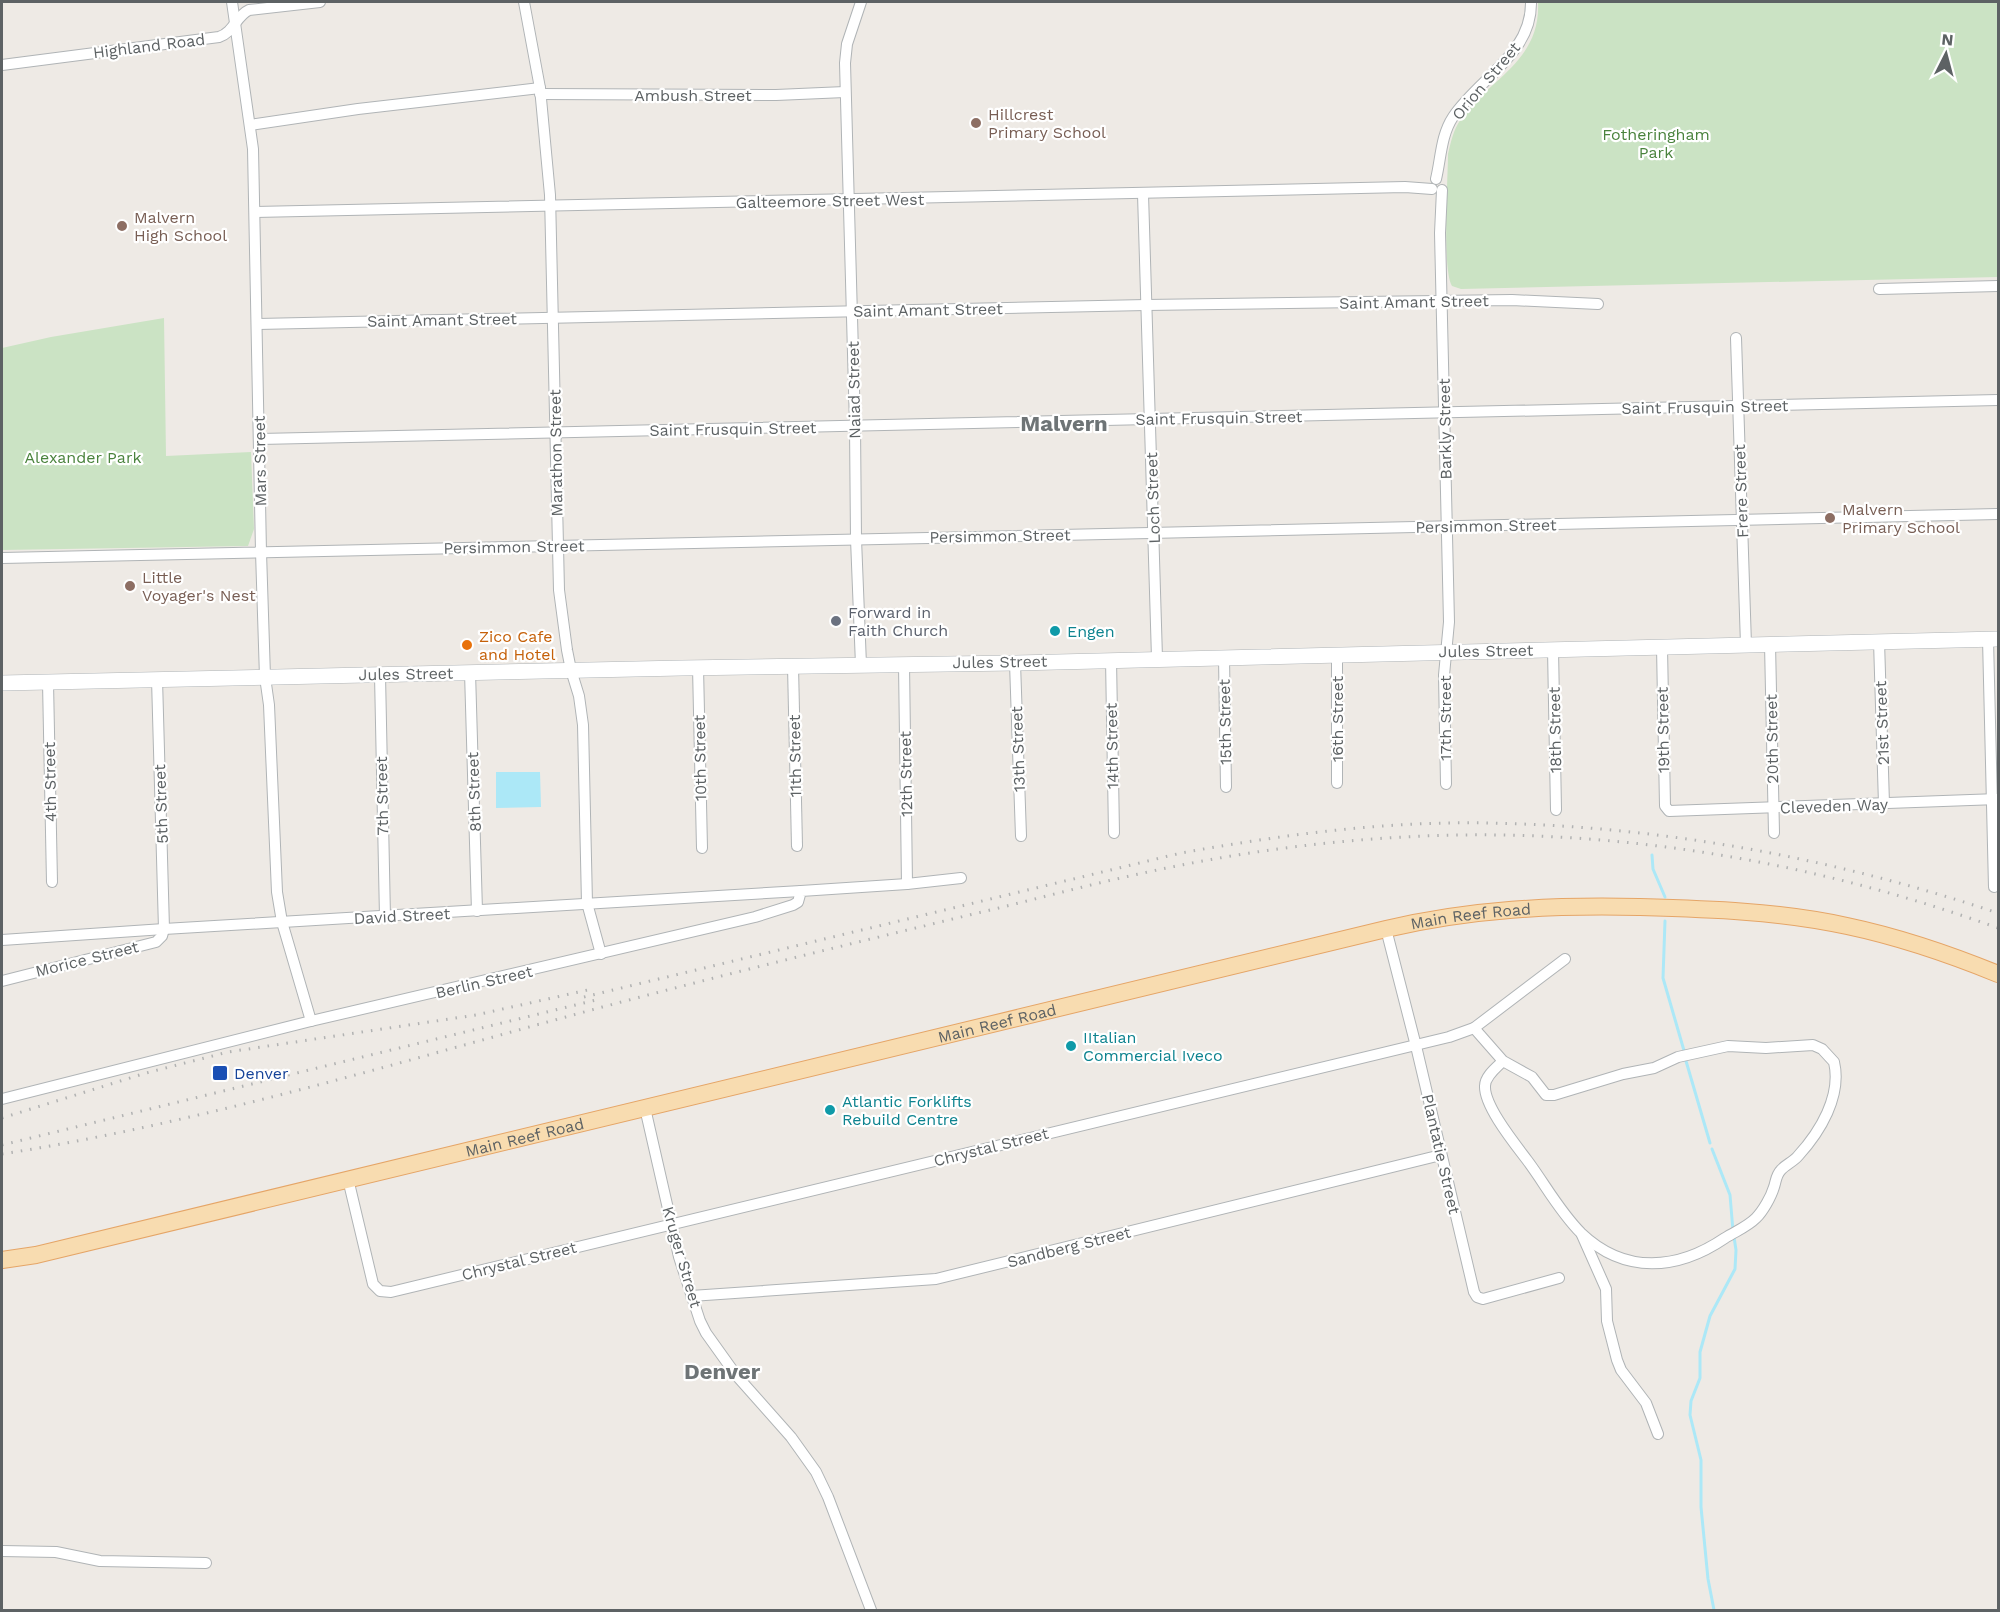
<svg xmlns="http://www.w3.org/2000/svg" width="2000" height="1612" viewBox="0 0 2000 1612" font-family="'Work Sans',sans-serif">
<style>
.green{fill:#cbe3c4}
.water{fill:#ace8f7}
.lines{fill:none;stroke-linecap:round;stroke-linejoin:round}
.stream{stroke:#ace8f7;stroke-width:3}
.minor-casing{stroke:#b0b4b6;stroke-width:12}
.secondary-casing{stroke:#afb4b7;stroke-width:16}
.primary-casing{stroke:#e5a567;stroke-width:18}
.minor{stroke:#fff;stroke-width:10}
.secondary{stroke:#fff;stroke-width:15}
.primary{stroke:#f8dcb0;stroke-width:16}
.rail{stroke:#b1b2b2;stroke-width:3;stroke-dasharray:1.5 8;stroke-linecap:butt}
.education-dot{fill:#8d6e63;stroke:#fff;stroke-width:2}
.worship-dot{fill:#6b7280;stroke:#fff;stroke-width:2}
.culture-dot{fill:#0f9aa8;stroke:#fff;stroke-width:2}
.food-dot{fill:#e8710a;stroke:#fff;stroke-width:2}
.transit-dot{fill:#1a4fb4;stroke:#fff;stroke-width:2}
.labels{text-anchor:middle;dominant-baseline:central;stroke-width:4.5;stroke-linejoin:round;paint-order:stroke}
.street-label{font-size:16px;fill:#5d6264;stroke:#fff}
.education-label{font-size:16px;fill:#785e54;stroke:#fff;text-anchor:start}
.park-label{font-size:16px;fill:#4a833d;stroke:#fff}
.worship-label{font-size:16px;fill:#5b616d;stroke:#fff;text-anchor:start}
.culture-label{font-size:16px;fill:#0d838f;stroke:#fff;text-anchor:start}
.food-label{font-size:16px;fill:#c56008;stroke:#fff;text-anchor:start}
.transit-label{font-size:16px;fill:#164399;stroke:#fff;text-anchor:start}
.district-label{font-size:22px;font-weight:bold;fill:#6e7476;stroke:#fff}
</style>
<rect width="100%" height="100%" fill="#eeeae5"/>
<g class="green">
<path d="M1538,2H1998V277L1461,289L1452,286C1442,270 1448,178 1448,154C1451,142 1453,130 1461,119C1490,78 1541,61 1538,2Z"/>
<path d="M164,318L166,456L251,452L254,529L248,546L2,550V348L51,337Z"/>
</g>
<path class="water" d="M496,772H540L541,807L496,808Z"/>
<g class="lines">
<g class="stream">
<path d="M1652,855L1653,869L1665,897"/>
<path d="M1665,921L1663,978L1685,1054"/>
<path d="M1686,1061L1710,1143"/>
<path d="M1712,1149L1730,1195L1733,1231"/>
<path d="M1714,1610L1708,1579L1701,1507V1460L1690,1415L1691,1401L1700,1378V1352L1710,1316L1735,1269L1736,1250L1734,1237"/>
</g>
<defs>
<g id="minor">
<path d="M232,2L253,149L261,552L265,677L269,705L277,892L282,922L311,1021"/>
<path d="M524,2L540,88L550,195L559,590L567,650L571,670L579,696L583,725L587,903L601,954"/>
<path d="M861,2L847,44L845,63L855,426L856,539L861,665"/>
<path d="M2,65L219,37C234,32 236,16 249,10L320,2"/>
<path d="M540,94L776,95L845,92"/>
<path d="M250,125L358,109L540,88"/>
<path d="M1436,179C1441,158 1441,135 1453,117C1479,78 1532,54 1531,2"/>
<path d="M1442,190L1440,233L1449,622L1444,675L1446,784"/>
<path d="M1143,194L1157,658"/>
<path d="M255,212L1405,187L1432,189"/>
<path d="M1879,289L1998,286"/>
<path d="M258,324L1146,305L1512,300L1598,304"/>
<path d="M1736,338L1746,645"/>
<path d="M260,439L1998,400"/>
<path d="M2,558C667,543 1333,530 1998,514"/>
<path d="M1988,639L1994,887"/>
<path d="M1879,641L1884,804"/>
<path d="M1770,644L1774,833"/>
<path d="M1662,647L1665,806L1669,811L1998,799"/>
<path d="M1553,649L1556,810"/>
<path d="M1224,657L1226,787"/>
<path d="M1111,659L1114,833"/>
<path d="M1015,663L1021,836"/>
<path d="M904,664L907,884"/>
<path d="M793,666L797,846"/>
<path d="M698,667L702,848"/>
<path d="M470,672L477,911"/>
<path d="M380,675L385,917"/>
<path d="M48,682L52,882"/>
<path d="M1337,783V654"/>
<path d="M1386,929L1416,1046L1474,1292L1477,1297L1483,1299L1559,1278"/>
<path d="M2,940L164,929L801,891"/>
<path d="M2,981L156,942L162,936L164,929L157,679"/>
<path d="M1474,1028L1503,1061L1532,1077L1546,1095H1554L1623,1074L1654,1068L1678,1057L1728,1046L1766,1048L1813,1045L1822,1049L1834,1062C1842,1096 1820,1132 1798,1156C1793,1162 1785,1165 1781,1170C1776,1175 1776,1181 1774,1187C1771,1197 1763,1211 1756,1218C1747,1227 1736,1231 1725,1238C1678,1270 1625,1275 1581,1233C1559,1211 1545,1184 1527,1160C1515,1144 1484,1106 1485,1086C1485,1076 1497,1067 1503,1061"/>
<path d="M2,1099L311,1021L755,917L793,905L798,902L801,891L907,884L961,878"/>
<path d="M645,1108L679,1257L700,1321L706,1333L736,1375L791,1437L816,1472L828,1497L871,1610"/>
<path d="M348,1179L373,1284L380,1291L391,1292L1449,1037L1474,1028L1565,959"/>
<path d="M1582,1235L1606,1289L1607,1321L1617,1360L1621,1370L1646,1403L1658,1434"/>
<path d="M691,1296L936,1279L1441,1155"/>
<path d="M2,1551L56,1552L100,1561L206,1563"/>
</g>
<path id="secondary" d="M2,683L682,668L1015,663L1998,639"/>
<g id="primary">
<path id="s1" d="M2,1260L36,1255L1386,929C1471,909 1553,905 1639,907C1708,909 1779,911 1847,926C1899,937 1949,954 1998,974"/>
</g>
</defs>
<use href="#minor" class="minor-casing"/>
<use href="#secondary" class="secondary-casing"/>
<use href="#primary" class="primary-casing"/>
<use href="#minor" class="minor"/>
<use href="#secondary" class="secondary"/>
<use href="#primary" class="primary"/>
<g class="rail">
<path d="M584,997L1181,853C1281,835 1385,821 1487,823C1662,826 1833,858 1998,913"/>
<path d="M2,1118L146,1073L228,1052L476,1015L592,989"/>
<path d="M2,1145L596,1000"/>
<path d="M2,1154C188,1125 369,1071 551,1021C689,983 829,949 969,915C1026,902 1082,886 1139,874C1232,853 1328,840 1424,836C1619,828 1815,862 1998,928"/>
</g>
</g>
<g class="education-dot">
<circle cx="976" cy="123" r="6"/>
<circle cx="122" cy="226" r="6"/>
<circle cx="1830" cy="518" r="6"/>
<circle cx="130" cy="586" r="6"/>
</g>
<circle class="worship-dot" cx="836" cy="621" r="6"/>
<g class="culture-dot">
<circle cx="1055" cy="631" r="6"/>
<circle cx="1071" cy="1046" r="6"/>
<circle cx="830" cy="1110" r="6"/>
</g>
<circle class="food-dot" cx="467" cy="645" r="6"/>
<rect class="transit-dot" x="212" y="1065" width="16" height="16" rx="3"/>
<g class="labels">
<g class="street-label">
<text transform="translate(149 46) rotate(-7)">Highland Road</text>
<text transform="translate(1486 81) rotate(-50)">Orion Street</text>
<text x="693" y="95">Ambush Street</text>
<text transform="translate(830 201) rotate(-1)">Galteemore Street West</text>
<text transform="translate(1414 302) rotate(-1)">Saint Amant Street</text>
<text transform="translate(928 310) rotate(-1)">Saint Amant Street</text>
<text transform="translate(442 320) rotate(-1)">Saint Amant Street</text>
<text transform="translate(854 390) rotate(-91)">Naiad Street</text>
<text transform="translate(1705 407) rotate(-1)">Saint Frusquin Street</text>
<text transform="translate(1219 418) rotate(-1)">Saint Frusquin Street</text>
<text transform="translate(733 429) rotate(-1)">Saint Frusquin Street</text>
<text transform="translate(1445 429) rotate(-91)">Barkly Street</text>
<text transform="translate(556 453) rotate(-91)">Marathon Street</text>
<text transform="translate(260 461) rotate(-91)">Mars Street</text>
<text transform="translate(1741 491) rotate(-92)">Frere Street</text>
<text transform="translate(1153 498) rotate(-92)">Loch Street</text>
<text transform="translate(1486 526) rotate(-1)">Persimmon Street</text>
<text transform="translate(1000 536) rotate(-1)">Persimmon Street</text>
<text transform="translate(514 547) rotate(-1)">Persimmon Street</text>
<text transform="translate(1486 651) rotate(-1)">Jules Street</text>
<text transform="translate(1000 662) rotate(-1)">Jules Street</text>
<text transform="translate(406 674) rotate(-1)">Jules Street</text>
<text transform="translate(1445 718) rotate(-90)">17th Street</text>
<text transform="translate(1337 719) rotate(-90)">16th Street</text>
<text transform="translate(1225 722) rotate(-91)">15th Street</text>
<text transform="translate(1882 723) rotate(-92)">21st Street</text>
<text transform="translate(1555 730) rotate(-91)">18th Street</text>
<text transform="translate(1663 730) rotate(-91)">19th Street</text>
<text transform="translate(1772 739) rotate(-91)">20th Street</text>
<text transform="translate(1112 746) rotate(-91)">14th Street</text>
<text transform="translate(1018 749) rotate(-92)">13th Street</text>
<text transform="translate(795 756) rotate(-91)">11th Street</text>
<text transform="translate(700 758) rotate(-91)">10th Street</text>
<text transform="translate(906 774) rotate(-91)">12th Street</text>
<text transform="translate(50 782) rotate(-91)">4th Street</text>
<text transform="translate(474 792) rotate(-92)">8th Street</text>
<text transform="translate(382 796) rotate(-91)">7th Street</text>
<text transform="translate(161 804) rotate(-92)">5th Street</text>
<text transform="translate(1834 806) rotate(-2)">Cleveden Way</text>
<text transform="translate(402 916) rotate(-3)">David Street</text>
<text stroke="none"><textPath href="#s1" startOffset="1509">Main Reef Road</textPath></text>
<text transform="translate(87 959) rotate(-14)">Morice Street</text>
<text transform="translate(484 982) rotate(-13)">Berlin Street</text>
<text stroke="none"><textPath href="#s1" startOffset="1023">Main Reef Road</textPath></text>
<text stroke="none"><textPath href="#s1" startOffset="537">Main Reef Road</textPath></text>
<text transform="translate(991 1147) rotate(-14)">Chrystal Street</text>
<text transform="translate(1441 1154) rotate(77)">Plantatie Street</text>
<text transform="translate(1069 1247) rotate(-14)">Sandberg Street</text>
<text transform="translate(682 1257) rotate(74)">Kruger Street</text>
<text transform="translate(519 1261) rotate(-14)">Chrystal Street</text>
</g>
<g class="education-label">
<text x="988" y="114">Hillcrest<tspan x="988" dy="18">Primary School</tspan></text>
<text x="134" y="217">Malvern<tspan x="134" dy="18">High School</tspan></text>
<text x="1842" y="509">Malvern<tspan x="1842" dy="18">Primary School</tspan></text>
<text x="142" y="577">Little<tspan x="142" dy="18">Voyager's Nest</tspan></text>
</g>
<g class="park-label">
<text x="1656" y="134">Fotheringham<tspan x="1656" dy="18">Park</tspan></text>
<text x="83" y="457">Alexander Park</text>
</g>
<g class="worship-label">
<text x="848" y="612">Forward in<tspan x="848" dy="18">Faith Church</tspan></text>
</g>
<g class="culture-label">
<text x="1067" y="631">Engen</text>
<text x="1083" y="1037">IItalian<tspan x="1083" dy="18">Commercial Iveco</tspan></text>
<text x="842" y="1101">Atlantic Forklifts<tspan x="842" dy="18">Rebuild Centre</tspan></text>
</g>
<g class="food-label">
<text x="479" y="636">Zico Cafe<tspan x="479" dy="18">and Hotel</tspan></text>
</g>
<g class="transit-label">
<text x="234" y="1073">Denver</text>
</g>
<g class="district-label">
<text x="1064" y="423">Malvern</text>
<text x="722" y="1371">Denver</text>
</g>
</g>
<rect width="2000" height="1612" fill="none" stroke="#5d6264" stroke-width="6"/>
<g transform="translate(1946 54) rotate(6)" stroke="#ffffff" stroke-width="4.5" paint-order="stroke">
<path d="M0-4.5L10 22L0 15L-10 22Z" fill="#5d6264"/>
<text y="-9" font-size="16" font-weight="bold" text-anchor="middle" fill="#5d6264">N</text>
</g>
</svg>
